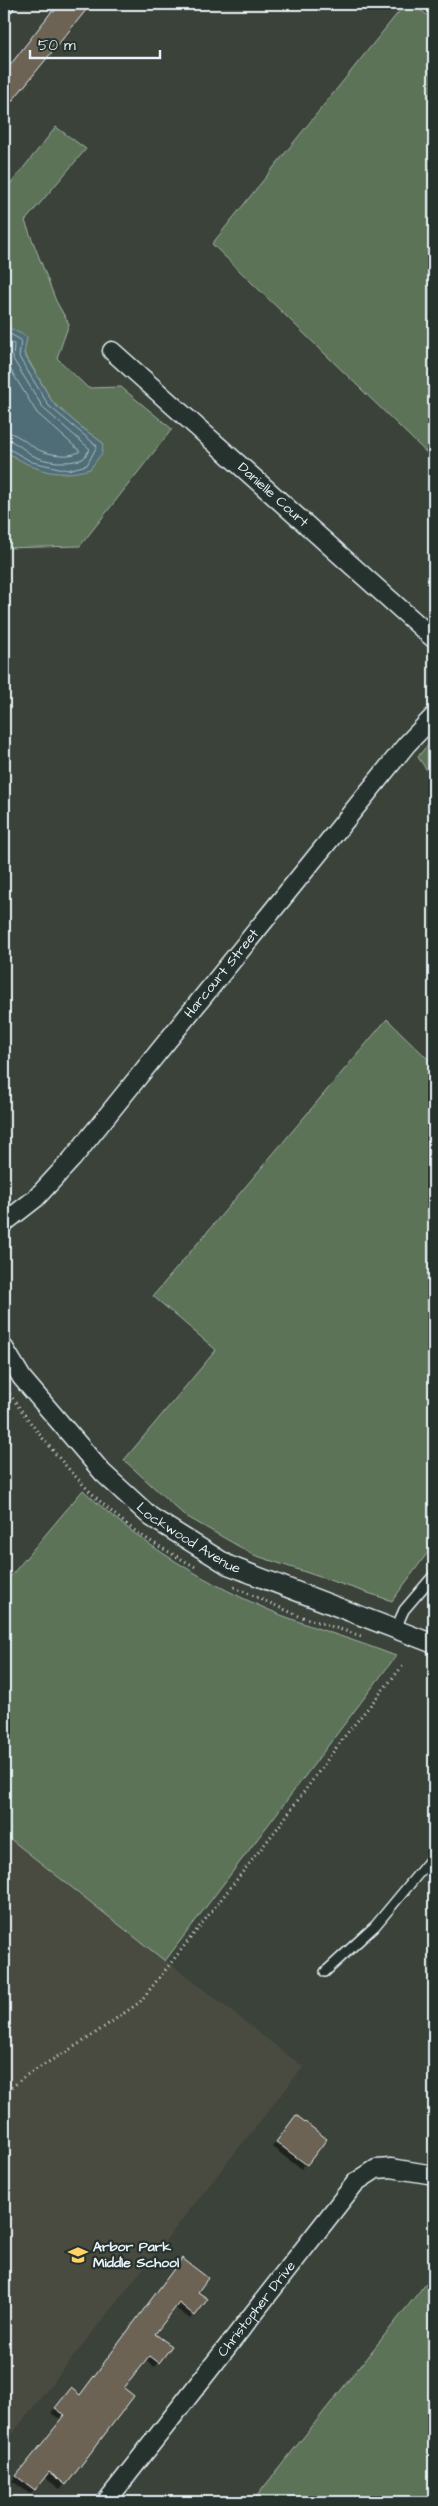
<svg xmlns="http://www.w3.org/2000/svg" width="438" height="2506" viewBox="0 0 438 2506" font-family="'Architects Daughter',sans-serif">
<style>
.built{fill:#4a4c41}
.green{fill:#5c7358;stroke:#a2b2a8}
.water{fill:#506d76;stroke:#8da2aa}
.shadow{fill:#0007}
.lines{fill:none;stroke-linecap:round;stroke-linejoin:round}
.shore{stroke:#abbcc4;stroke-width:1}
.building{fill:#6c6455;stroke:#e8f1f8}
.lane-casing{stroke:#e8f1f8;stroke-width:12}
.street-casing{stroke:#e8f1f8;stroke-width:21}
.path{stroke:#e8f1f8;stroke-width:3;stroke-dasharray:1 4;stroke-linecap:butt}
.lane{stroke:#26332d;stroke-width:9}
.street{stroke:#26332d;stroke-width:18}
.labels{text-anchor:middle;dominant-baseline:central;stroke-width:4.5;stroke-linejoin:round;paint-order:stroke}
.street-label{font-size:14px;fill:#e8f1f8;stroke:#26332d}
.poi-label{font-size:14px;font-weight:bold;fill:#e8f1f8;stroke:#26332d;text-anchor:start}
</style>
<rect width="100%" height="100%" fill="#3b4239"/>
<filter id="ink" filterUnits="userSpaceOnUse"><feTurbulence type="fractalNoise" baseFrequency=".02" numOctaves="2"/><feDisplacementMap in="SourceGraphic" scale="10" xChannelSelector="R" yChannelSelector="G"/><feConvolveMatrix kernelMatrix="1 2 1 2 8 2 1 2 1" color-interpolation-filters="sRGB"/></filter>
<g filter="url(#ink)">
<path class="built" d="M4,1834L303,2067L4,2444Z"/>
<g class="green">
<path d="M405,4H412L434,20V460L212,244Z"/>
<path d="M56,127L86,149L25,221L56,301L69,324L57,358L88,388L121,387L172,429L80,546L4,548V447L5,450L103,443L81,427L53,403L10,328L4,330V192Z"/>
<path d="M434,736V781L418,757Z"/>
<path d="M387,1019L434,1065V1544L392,1601L254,1555L184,1515L124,1460L216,1350L153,1296Z"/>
<path d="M83,1490C141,1545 208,1585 281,1615C319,1630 358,1641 396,1656L165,1961L4,1834V1584Z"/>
<path d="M434,2273V2502H252Z"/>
</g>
<path class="water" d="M10,328L27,337L24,354L53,403L81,427L103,443L102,453L90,469C54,479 34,470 4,450V330Z"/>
<g class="shadow">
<path d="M59,4H90L4,110V73Z"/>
<path d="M292,2122L325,2139L301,2169L272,2147Z"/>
<path d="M178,2264L196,2292L194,2315L190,2319L174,2307L153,2334L158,2362L154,2367L145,2360L123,2388L132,2396L65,2484L60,2489L44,2477L30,2494L12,2481L61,2420L51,2413L71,2389L80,2396Z"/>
</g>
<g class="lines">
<g class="shore">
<path d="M4,335L10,334L21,340L19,357L49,406L97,446L87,465L68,470L32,462L4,446"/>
<path d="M4,341L14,344L13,359L44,409L90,449L83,459C68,464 46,463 32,455C23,449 14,440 4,439"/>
<path d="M4,349L7,364L37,413L80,451C70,459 45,454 35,448C25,442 16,432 4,432"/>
</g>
</g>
<g class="building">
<path d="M59,4H91L4,111V73L52,11L54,12Z"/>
<path d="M296,2115L327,2139L307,2165L276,2142Z"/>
<path d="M182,2258L208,2278L198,2292L208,2299L195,2316L179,2303L155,2334L172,2346L159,2363L150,2356L124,2388L134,2396L66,2485L49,2472L35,2490L16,2476L65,2415L55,2408L71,2388L80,2395Z"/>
</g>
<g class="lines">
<defs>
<g id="lane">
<path d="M396,1628L404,1610L433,1576"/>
<path d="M325,1972L375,1926L434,1855"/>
</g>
<g id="street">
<path d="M4,5L5,4"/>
<path id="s1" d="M112,351L434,639"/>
<path id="s2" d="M4,1223L36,1198L72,1159L407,744L434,716"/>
<path id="s3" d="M4,1348L22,1378L103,1473L151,1517L228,1565L434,1644"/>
<path id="s4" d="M106,2502L356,2182L376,2169L391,2168L434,2175"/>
</g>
</defs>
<use href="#lane" class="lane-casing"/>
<use href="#street" class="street-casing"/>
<g class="path">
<path d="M4,1386C40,1438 88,1498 141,1535C159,1547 178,1557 197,1568"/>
<path d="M234,1587L299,1616L361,1636"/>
<path d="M4,2094L25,2076L87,2039L140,2002L279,1826L344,1737L405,1663"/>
</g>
<use href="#lane" class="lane"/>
<use href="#street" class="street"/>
</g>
</g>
<defs>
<symbol id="school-bare" viewBox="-9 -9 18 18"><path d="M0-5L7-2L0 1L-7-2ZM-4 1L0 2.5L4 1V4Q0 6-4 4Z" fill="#ffd166" stroke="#26332d" stroke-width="2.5" paint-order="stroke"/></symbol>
</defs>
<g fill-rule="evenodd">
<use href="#school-bare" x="64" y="2241" width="28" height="28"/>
</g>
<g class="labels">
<g class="street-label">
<text stroke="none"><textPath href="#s1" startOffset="216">Danielle Court</textPath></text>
<text stroke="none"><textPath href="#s2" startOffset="332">Harcourt Street</textPath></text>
<text stroke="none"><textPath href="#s3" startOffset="268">Lockwood Avenue</textPath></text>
<text stroke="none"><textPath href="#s4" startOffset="245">Christopher Drive</textPath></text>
</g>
<g class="poi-label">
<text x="93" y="2247">Arbor Park<tspan x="93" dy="16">Middle School</tspan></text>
</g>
</g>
<rect width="438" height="2506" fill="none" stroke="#26332d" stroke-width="20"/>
<rect x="10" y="10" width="418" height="2486" fill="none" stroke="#e8f1f8" stroke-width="2" filter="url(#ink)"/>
<path d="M30 50v8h130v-8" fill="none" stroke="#e8f1f8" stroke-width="2.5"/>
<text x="38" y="50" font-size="15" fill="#e8f1f8" stroke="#26332d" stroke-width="4" paint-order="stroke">50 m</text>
</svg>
